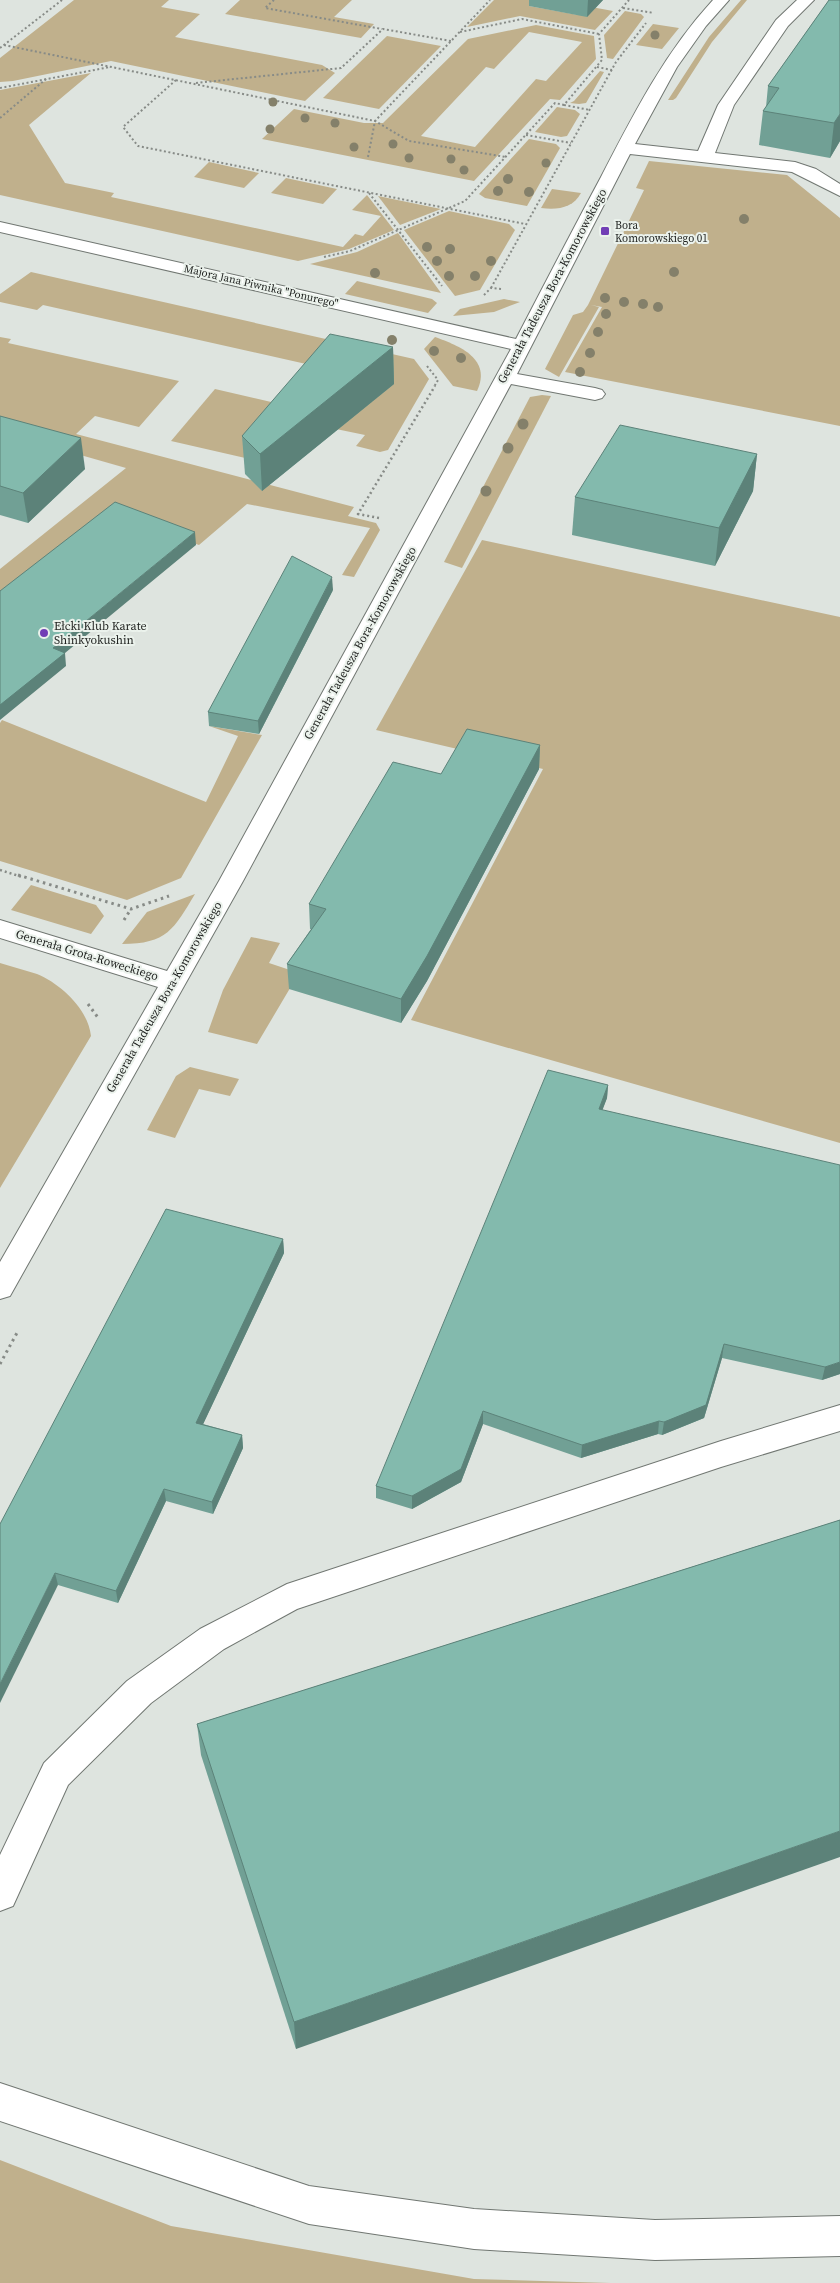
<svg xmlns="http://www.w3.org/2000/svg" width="840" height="2283" viewBox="0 0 840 2283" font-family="'Source Serif 4',serif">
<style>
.green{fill:#c0b08c;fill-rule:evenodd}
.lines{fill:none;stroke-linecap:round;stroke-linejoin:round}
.minor-casing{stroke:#717772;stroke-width:2}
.path-far2{stroke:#878b87;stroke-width:2;stroke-dasharray:2 2.5;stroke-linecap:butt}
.path-far1{stroke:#878b87;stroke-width:2.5;stroke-dasharray:2 3;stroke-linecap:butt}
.path{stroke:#878b87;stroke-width:3;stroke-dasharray:2.5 4;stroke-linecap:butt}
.minor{fill:#fff;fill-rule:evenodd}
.tree{fill:#84806a}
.wall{fill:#71a095}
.shaded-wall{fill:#5c8279}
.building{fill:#83baad;stroke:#5c8279}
.poi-dot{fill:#713eb5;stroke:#ebf2ec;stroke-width:2}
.labels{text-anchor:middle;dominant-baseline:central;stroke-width:4;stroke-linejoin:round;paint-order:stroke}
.far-poi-label{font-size:11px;fill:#1e201e;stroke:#ebf2ec;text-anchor:start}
.far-street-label{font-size:11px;fill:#1e201e;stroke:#ebf2ec}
.street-label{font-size:12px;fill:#1e201e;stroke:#ebf2ec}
.poi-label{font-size:12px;fill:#1e201e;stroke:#ebf2ec;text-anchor:start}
</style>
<rect width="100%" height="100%" fill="#dee4df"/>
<g class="green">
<path d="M74,0H169L161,7L200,14L175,37L322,65L335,73L305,101L111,61L13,81L0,82V58Z"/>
<path d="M240,0H352L334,17L374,24L361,38L225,14Z"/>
<path d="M494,0H535L529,6L578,15L586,6L613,11L595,30L520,16L467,27Z"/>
<path d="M741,0H747L712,42L676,98L673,100H668L709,37Z"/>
<path d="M625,11L641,14L644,17L613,59L607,58L604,35Z"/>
<path d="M653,24L679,28L662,49L636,45Z"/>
<path d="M536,25L594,36L596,59L560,100L550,99L474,181L262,139L294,109L364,123H383L468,39ZM529,32L582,42L546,81L536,79L475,147L421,136L486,67L494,69Z"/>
<path d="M387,36L441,46L379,109L323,98Z"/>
<path d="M600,71L604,72L586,103L579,104L570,103L574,101Z"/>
<path d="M91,73L29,125L65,183L114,193L111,197L343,247L355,234L363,236L381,216L352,210L367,195L394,230L349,249L298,261L0,195V90Z"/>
<path d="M557,107L575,110L580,114L567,136L561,137L535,132Z"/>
<path d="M529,139L556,144L560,148L527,206L485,198L479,194Z"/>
<path d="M649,161L787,175L840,218V426L565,372L602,307L591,305L599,307L559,377L545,369L573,315L583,312L588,305L644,190L636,188Z"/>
<path d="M209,162L259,173L244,188L194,177Z"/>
<path d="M286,178L337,189L323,204L271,193Z"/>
<path d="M552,189L581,193C573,208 558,210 541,208Z"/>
<path d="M378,196L441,209L400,225Z"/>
<path d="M449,211L509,224L515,230L480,290L455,296L404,230Z"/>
<path d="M398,233L441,293L310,264L357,252Z"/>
<path d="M31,272L414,359L429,379L388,450L380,452L356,446L365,435L336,429L386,382L43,305L37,310L0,302V294Z"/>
<path d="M357,281L432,299L437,303L428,313L345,294Z"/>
<path d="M504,299L520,302L494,312L453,316L460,309Z"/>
<path d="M0,337L11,339L8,343L179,381L139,427L95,416L76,434L354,507L348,516L376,523L380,530L354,577L342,575L370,528L247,504L199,545L115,514L0,603V569L126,468L0,432Z"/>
<path d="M435,337C460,346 492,359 477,391L453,386L424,349Z"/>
<path d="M215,389L297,408L254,460L171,441Z"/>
<path d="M542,395L551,396L462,568L444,562L530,397Z"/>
<path d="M482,540L840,617V1143L411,1020L543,769L376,730Z"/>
<path d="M2,720L206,802L238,736L209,726L262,735L181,878L127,900L0,861V723Z"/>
<path d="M31,885L96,905L104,916L91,934L11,910Z"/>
<path d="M195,894C174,929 167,944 122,944L147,912Z"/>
<path d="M251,937L280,943L269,963L299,973L257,1044L208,1032L223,990Z"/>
<path d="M0,963C12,967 25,970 37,974C61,984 88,1009 91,1036L0,1188Z"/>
<path d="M190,1067L239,1079L230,1096L199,1089L175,1138L147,1130L176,1076Z"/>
<path d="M0,2160L171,2226L474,2279L611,2283H0Z"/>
</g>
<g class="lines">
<defs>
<g id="minor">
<path d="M713,0H729L706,26L677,67L635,144L698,151L718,105L776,20L797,0H814L788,26L734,105L715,153L795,162L816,169L840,184V196L792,172L630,154L517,374L595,388L602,390L605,394L602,398L595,400L511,384L243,881L10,1296L0,1299V1262L158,987L0,938V920L167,971L219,881L511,349L0,232V222L516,339C544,285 572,231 601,177C633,115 665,52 713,0Z"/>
<path d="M840,1405V1431L721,1467L297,1609L224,1649L151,1703L68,1785L13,1906L0,1911V1855L44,1763L127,1681L200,1629L287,1584L721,1441Z"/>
<path d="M0,2083L309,2186L474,2209L655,2220L840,2216V2256L655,2260L474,2249L309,2224L0,2121Z"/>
</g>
</defs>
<use href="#minor" class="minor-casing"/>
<g class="path-far2">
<path d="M274,0L265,8L382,29"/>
<path d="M623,8L654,13"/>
<path d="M460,32L522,19L599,34"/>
<path d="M4,45L375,121L409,141L506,157"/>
<path d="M0,48L62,0"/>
<path d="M597,67L612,70"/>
<path d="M176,80L123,127L138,146L525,224"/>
<path d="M196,83L341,68L383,29L451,41"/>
<path d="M0,88L110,67"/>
<path d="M564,105L590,110"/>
<path d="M0,118L46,79"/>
<path d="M526,135L571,143"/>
<path d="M368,157L375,121L490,0"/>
<path d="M369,193L442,286"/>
<path d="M324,257L350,251L465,201L555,103L564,105L602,60L599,34L629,0"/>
<path d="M491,288L616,62L646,23"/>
<path d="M484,295L491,288L501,289"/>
<path d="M427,366L438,380L434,387"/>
</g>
<g class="path-far1">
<path d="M379,518L358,514L435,386"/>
<path d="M0,870L22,877"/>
</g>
<g class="path">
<path d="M18,875L131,909L169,896"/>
<path d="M124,920L131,909"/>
<path d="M88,1004L99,1019"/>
<path d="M0,1364L18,1331"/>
</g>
<use href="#minor" class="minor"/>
</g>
<g class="tree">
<circle cx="655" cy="35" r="4.5"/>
<circle cx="273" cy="102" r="4.5"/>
<circle cx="305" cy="118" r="4.5"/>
<circle cx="335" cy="123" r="4.5"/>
<circle cx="270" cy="129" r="4.5"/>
<circle cx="393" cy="144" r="4.5"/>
<circle cx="354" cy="147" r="4.5"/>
<circle cx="409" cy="158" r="4.5"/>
<circle cx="451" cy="159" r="4.5"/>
<circle cx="546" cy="163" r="4.5"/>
<circle cx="464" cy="170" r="4.5"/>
<circle cx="508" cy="179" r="5"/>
<circle cx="498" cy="191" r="5"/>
<circle cx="529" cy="192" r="5"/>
<circle cx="744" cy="219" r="5"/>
<circle cx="427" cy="247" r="5"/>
<circle cx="450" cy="249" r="5"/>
<circle cx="437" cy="261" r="5"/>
<circle cx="491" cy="261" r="5"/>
<circle cx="674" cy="272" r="5"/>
<circle cx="375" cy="273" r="5"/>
<circle cx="449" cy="276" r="5"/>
<circle cx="475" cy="276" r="5"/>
<circle cx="605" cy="298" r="5"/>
<circle cx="624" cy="302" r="5"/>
<circle cx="643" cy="304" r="5"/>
<circle cx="658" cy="307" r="5"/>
<circle cx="606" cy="314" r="5"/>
<circle cx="598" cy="332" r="5"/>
<circle cx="392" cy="340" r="5"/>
<circle cx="434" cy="351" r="5"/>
<circle cx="590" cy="353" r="5"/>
<circle cx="461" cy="358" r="5"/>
<circle cx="580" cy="372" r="5"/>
<circle cx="523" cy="424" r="5.5"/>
<circle cx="508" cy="448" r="5.5"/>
<circle cx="486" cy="491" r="5.5"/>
</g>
<g class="wall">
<path d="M529,0H603L587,17L529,6Z"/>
<path d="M829,0L840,141L830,158L759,145L763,111L766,107L768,86Z"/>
<path d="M393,347L394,384L262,491L245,474L242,436Z"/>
<path d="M0,416L85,469L28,523L0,515Z"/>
<path d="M757,454L753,491L715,566L572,535L575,497Z"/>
<path d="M333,590L259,734L209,726L208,712Z"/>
<path d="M540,745L539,769L427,981L401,1023L289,989L287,964L311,929H310L309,904L441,774Z"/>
<path d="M608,1085L607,1098L602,1110L840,1374L822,1380L722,1358L704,1418L662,1435L658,1434L581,1458L483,1424L461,1482L412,1509L376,1498V1486Z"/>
<path d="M283,1239L284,1253L203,1424L242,1435L243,1448L213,1514L166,1501L118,1603L58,1585L0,1524Z"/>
<path d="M840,1520L296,2049L201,1755L197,1724Z"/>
</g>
<g class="shaded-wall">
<path d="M588,0H603L587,17Z"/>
<path d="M840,114V141L830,158L834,123Z"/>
<path d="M393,347L394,384L262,491L260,454Z"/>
<path d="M81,438L85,469L28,523L23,493Z"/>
<path d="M757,454L753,491L715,566L719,528Z"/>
<path d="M195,532L196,545L65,653L66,666L0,720V704L53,648Z"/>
<path d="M332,577L333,590L259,734L258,721Z"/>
<path d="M540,745L539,769L427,981L401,1023V999Z"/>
<path d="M608,1085L607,1098L598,1122L599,1109Z"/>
<path d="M283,1239L284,1253L198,1435L196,1423Z"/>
<path d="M724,1344L722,1358L704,1418L662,1435L664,1422Z"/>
<path d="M840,1362V1374L822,1380L825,1367Z"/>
<path d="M483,1411V1424L461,1482L412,1509V1496Z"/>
<path d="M659,1421L658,1434L581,1458L582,1445Z"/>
<path d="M242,1435L243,1448L213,1514L212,1502Z"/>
<path d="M164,1489L166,1501L118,1603L116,1591Z"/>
<path d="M55,1573L58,1585L0,1703V1684Z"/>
<path d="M840,1831V1857L296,2049L294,2022Z"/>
</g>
<g class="building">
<path d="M829,0H840V114L834,123L763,111L779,88L768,86Z"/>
<path d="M330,334L393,347L260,454L242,436Z"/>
<path d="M0,416L81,438L23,493L0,486Z"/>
<path d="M620,425L757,454L719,528L575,497Z"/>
<path d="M115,502L195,532L53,648L65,653L0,705V591Z"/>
<path d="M292,556L332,577L258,721L208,712Z"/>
<path d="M467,729L540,745L427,956L401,999L287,964L326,909L309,904L393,762L441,774Z"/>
<path d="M548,1070L608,1085L599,1109L840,1165V1362L825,1367L724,1344L706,1405L664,1422L659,1421L582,1445L483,1411L461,1469L412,1496L376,1486Z"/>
<path d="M166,1209L283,1239L196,1423L242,1435L212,1502L164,1489L116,1591L55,1573L0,1684V1524Z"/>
<path d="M840,1520V1831L294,2022L197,1724Z"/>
</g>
<g class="poi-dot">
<rect x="600" y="226" width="10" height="10" rx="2.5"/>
<circle cx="44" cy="633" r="5"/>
</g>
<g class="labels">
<g class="far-poi-label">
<text x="615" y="225">Bora<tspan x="615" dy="13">Komorowskiego 01</tspan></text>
</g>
<g class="far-street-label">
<text transform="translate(261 286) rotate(13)">Majora Jana Piwnika "Ponurego"</text>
</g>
<g class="street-label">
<text transform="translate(552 286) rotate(-62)">Generała Tadeusza Bora-Komorowskiego</text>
<text transform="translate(360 643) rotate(-61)">Generała Tadeusza Bora-Komorowskiego</text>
<text transform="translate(87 955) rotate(17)">Generała Grota-Roweckiego</text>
<text transform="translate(164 997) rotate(-60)">Generała Tadeusza Bora-Komorowskiego</text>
</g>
<g class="poi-label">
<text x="54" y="626">Ełcki Klub Karate<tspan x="54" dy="14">Shinkyokushin</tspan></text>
</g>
</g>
</svg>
